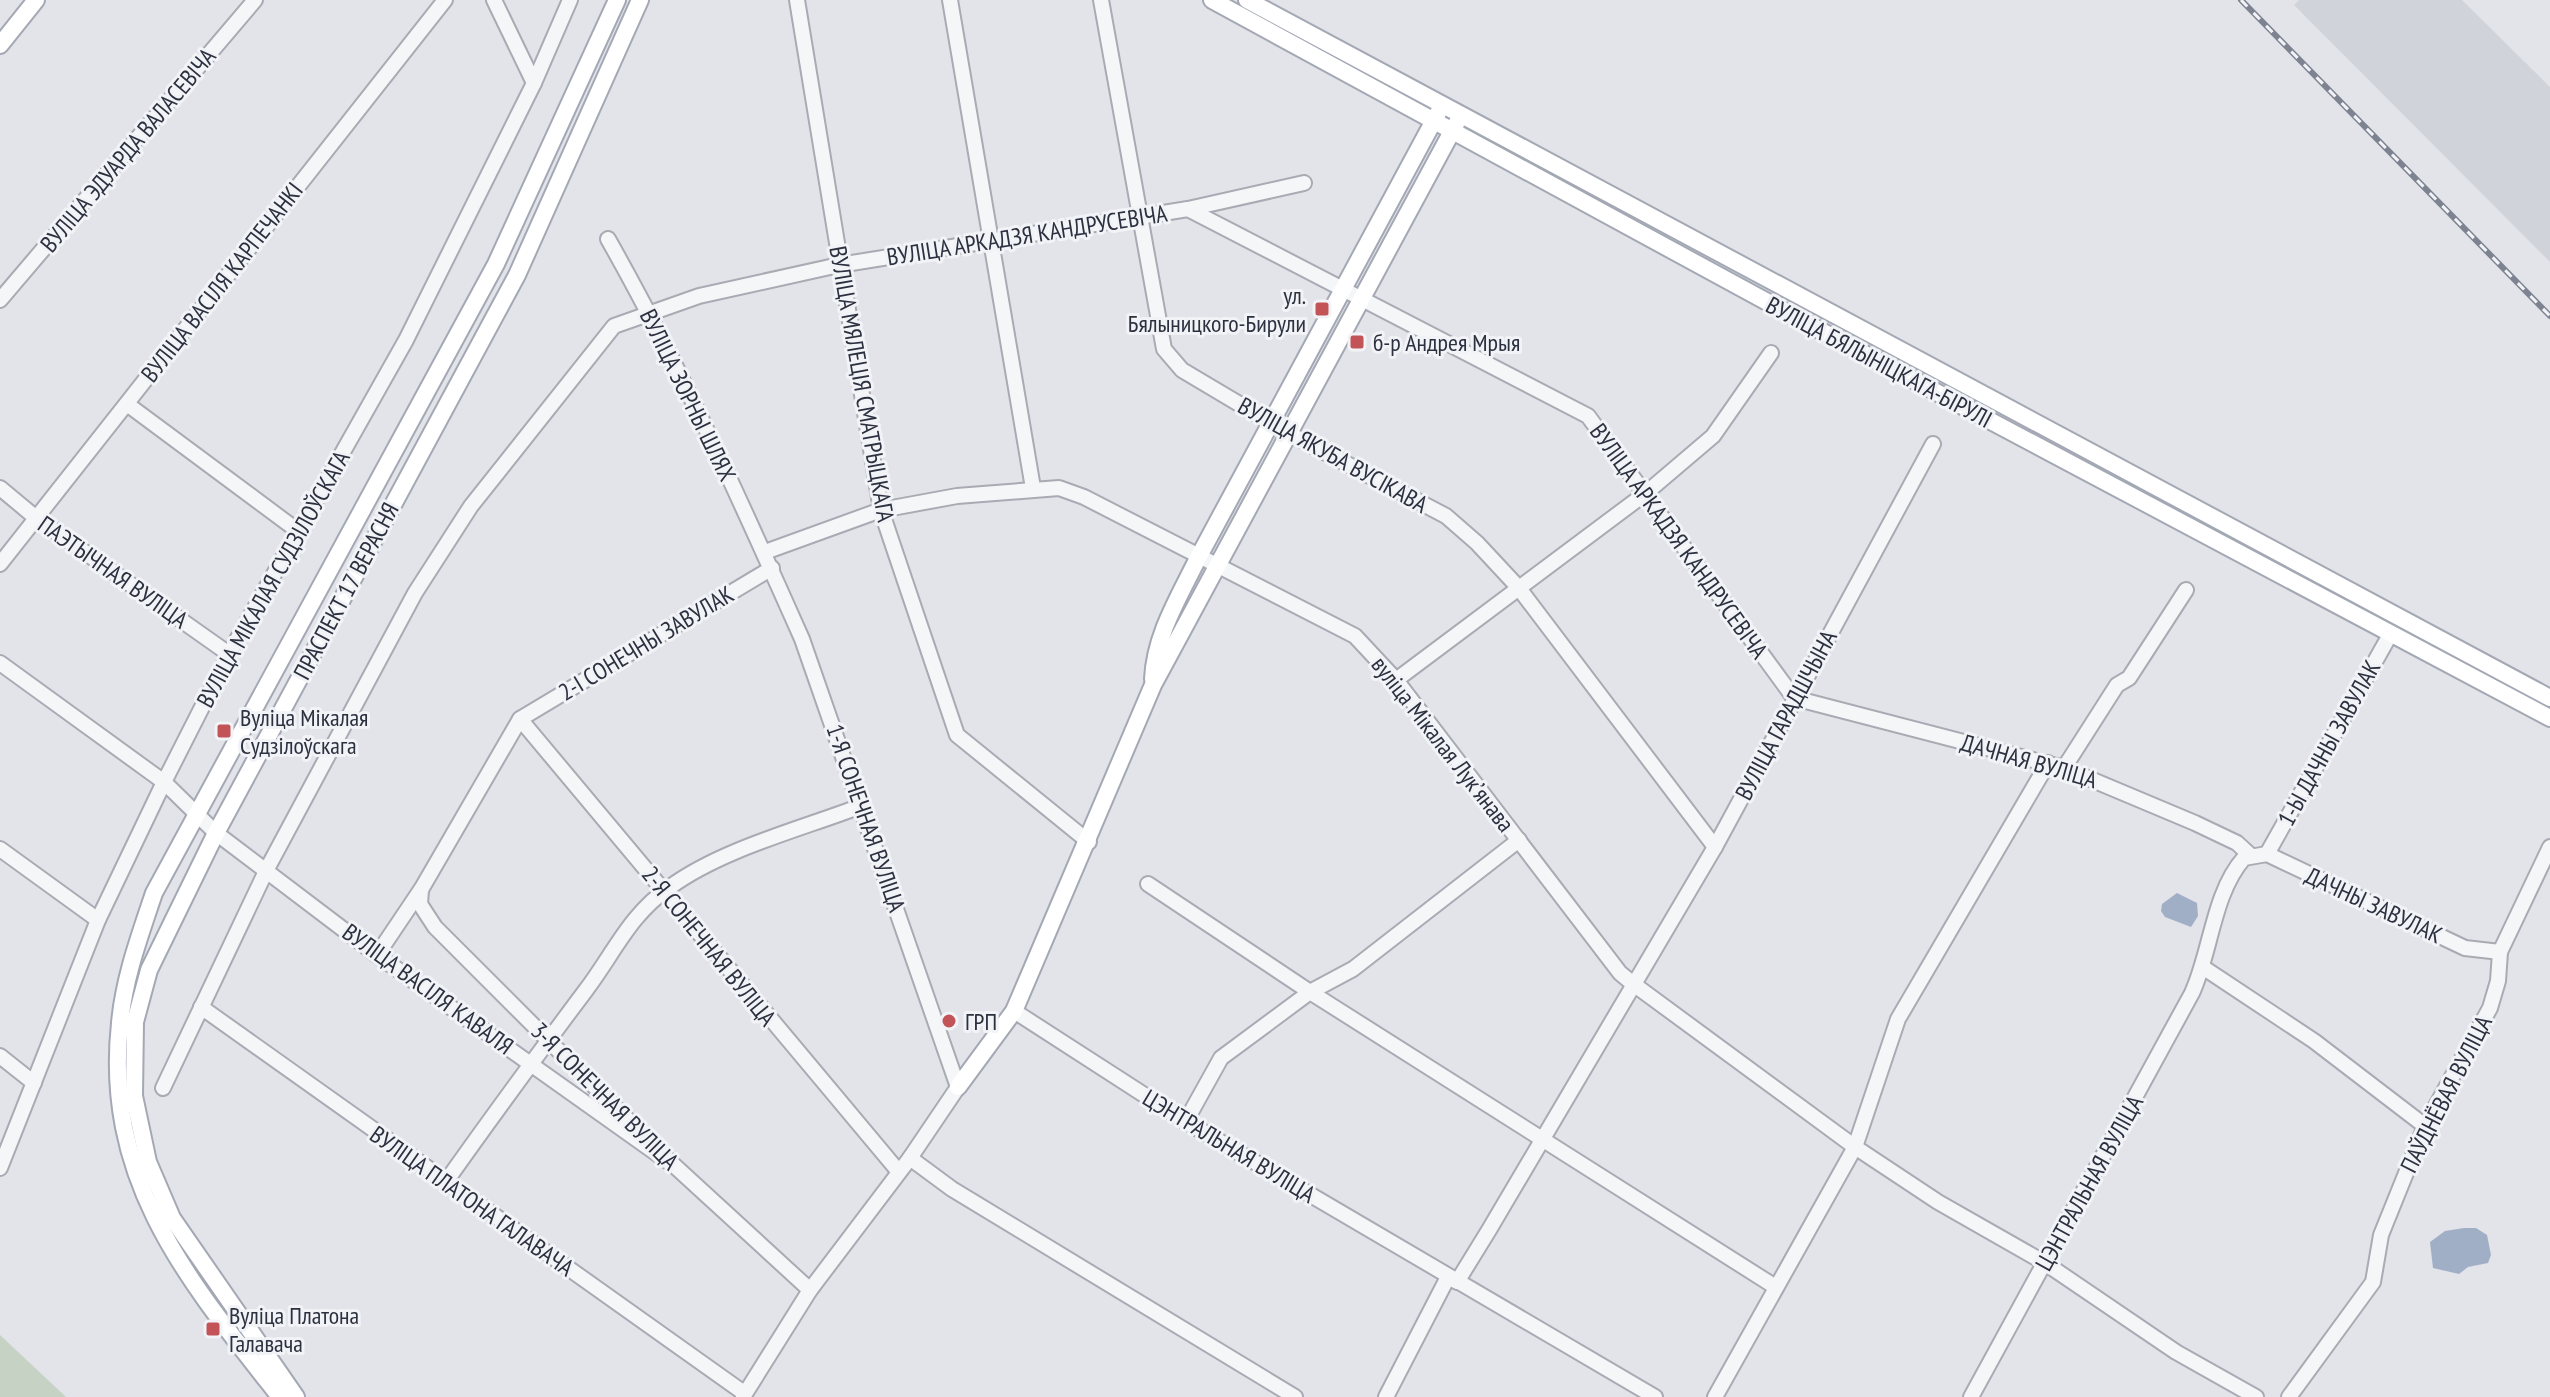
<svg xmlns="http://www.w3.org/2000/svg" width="2550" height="1397" viewBox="0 0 2550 1397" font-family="'PT Sans Narrow',sans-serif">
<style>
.built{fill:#d1d3db}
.green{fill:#c6d2c4}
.water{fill:#a1afc6}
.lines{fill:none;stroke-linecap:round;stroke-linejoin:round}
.minor-casing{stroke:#a8abb3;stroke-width:18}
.major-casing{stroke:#a3a8b4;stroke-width:20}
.minor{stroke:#f5f6f8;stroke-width:14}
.major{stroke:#fff;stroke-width:16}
.rail-casing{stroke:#7d8391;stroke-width:6}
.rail{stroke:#f2f3f7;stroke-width:3;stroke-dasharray:9;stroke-linecap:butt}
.poi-dot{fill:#c25458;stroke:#f2f3f7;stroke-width:3}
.labels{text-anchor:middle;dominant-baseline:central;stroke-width:6;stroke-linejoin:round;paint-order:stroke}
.street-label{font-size:24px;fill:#2c3140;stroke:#f2f3f7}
.poi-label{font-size:24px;fill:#2c3140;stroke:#f2f3f7;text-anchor:start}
</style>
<rect width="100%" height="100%" fill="#e2e4e9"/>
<path class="built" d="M2299,0H2462L2550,87V262L2294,5Z"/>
<path class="green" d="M0,1335L66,1397H0Z"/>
<g class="water">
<path d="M2177,893L2197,903L2198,916L2191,927L2165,917L2161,911L2162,904Z"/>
<path d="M2464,1228H2476L2487,1235L2491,1255L2488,1263L2468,1267L2459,1274L2433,1268L2430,1242L2445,1231Z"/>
</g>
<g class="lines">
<defs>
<g id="minor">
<path d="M494,0L534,83"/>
<path d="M797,0L881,510L957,735L1089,842"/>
<path d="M950,0L1033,488"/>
<path d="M1101,0L1164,349L1182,370L1288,433L1446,516L1477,543L1518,587L1715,847"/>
<path d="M1188,209L1588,416L1794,698L2064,768L2195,823L2237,843L2250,855"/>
<path d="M608,239C681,368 742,504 802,639L958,1087L910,1158L810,1290L743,1397"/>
<path d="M0,300L255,0"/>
<path d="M127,404L298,531"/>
<path d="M0,488L35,517L229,654"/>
<path d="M765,552L881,510L957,496L1059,488L1084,497L1355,636L1396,680L1620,973L1632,983L1855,1147L1938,1202L2045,1263L2176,1352L2256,1397"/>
<path d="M0,564L445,0"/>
<path d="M0,663L164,782L216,833L377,955L670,1163"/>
<path d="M1396,680L1646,493L1713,436L1771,353"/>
<path d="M520,719L899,1172"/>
<path d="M2064,768L2117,685L2129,678L2186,590"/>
<path d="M0,849L98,920"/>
<path d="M2267,854L2391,633"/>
<path d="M1148,884L1310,992L1774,1286"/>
<path d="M421,890L420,904L435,927L643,1135"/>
<path d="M377,955L422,888L520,719L772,568"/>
<path d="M2204,968L2314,1041L2425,1126"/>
<path d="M201,1007L744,1393"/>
<path d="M1014,1011L1183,1120L1655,1397"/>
<path d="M0,1056L34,1083"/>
<path d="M163,1088L267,869L415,593L471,506L614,326L699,296L839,265L1188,209L1304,183"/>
<path d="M1183,1120L1191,1112L1221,1058L1310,992L1353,969L1519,840"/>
<path d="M666,1158L810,1290"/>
<path d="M910,1158L952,1189L1295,1397"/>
<path d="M0,1168L98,920L164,782L229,654L406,340L534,83L570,0"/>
<path d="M445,1183C491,1118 538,1054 586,990C614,953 630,914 670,887C722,849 801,829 861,806"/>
<path d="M1386,1397L1448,1277L1457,1282L1489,1230L1715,847L1933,444"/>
<path d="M1715,1397L1855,1147L1898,1019L2048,763"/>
<path d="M1971,1397L2192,993C2211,952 2213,893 2244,858L2267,854L2465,948L2500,952"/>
<path d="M2289,1397L2373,1282L2381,1235L2425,1126L2490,1008L2498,981L2500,952L2550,847"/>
</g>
<g id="major">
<path d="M1212,0L1793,316L2550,718"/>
<path d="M1247,0L2550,698"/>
<path d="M0,45L36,0"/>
<path d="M1153,679C1155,635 1179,597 1198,558L1438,113"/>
<path d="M958,1087L1014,1011L1153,685L1456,124"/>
<path d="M280,1397C188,1280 103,1181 120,1023C124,978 140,935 154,893L496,264L617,0"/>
<path d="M296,1397L172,1218L148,1162L134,1096L135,1022L149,970L216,833L517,275L640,0"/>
</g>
</defs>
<use href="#minor" class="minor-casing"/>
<use href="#major" class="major-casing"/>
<use href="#minor" class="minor"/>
<use href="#major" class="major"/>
<defs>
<path id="rail" d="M2241,0L2550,316"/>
</defs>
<use href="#rail" class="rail-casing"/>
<use href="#rail" class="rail"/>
</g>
<g class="poi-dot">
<rect x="1314" y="301" width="16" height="16" rx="4"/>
<rect x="1349" y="334" width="16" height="16" rx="4"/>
<rect x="216" y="723" width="16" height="16" rx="4"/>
<circle cx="949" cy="1021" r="8"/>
<rect x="205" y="1321" width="16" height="16" rx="4"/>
</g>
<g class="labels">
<g class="street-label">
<text transform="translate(128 150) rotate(-50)">ВУЛІЦА ЭДУАРДА ВАЛАСЕВІЧА</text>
<text transform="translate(1027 235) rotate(-9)">ВУЛІЦА АРКАДЗЯ КАНДРУСЕВІЧА</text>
<text transform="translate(222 282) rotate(-52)">ВУЛІЦА ВАСІЛЯ КАРПЕЧАНКІ</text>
<text transform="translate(1879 362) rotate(28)">ВУЛІЦА БЯЛЫНІЦКАГА-БІРУЛІ</text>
<text transform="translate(862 384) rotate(80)">ВУЛІЦА МЯЛЕЦІЯ СМАТРЫЦКАГА</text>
<text transform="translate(688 395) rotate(64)">ВУЛІЦА ЗОРНЫ ШЛЯХ</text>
<text transform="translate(1333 455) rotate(29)">ВУЛІЦА ЯКУБА ВУСІКАВА</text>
<text transform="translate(1679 541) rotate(54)">ВУЛІЦА АРКАДЗЯ КАНДРУСЕВІЧА</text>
<text transform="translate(113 572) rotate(35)">ПАЭТЫЧНАЯ ВУЛІЦА</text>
<text transform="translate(273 579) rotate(-61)">ВУЛІЦА МІКАЛАЯ СУДЗІЛОЎСКАГА</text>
<text transform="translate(346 591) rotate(-62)">ПРАСПЕКТ 17 ВЕРАСНЯ</text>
<text transform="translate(646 643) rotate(-31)">2-І СОНЕЧНЫ ЗАВУЛАК</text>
<text transform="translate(1786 715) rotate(-62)">ВУЛІЦА ГАРАДШЧЫНА</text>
<text transform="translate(2329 743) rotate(-61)">1-Ы ДАЧНЫ ЗАВУЛАК</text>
<text transform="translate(1443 744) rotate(52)">вуліца Мікалая Лукʼянава</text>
<text transform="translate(2029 761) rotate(16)">ДАЧНАЯ ВУЛІЦА</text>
<text transform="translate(866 818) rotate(71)">1-Я СОНЕЧНАЯ ВУЛІЦА</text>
<text transform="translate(2374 905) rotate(25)">ДАЧНЫ ЗАВУЛАК</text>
<text transform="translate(709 946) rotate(51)">2-Я СОНЕЧНАЯ ВУЛІЦА</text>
<text transform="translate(428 989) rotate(36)">ВУЛІЦА ВАСІЛЯ КАВАЛЯ</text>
<text transform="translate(2446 1094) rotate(-63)">ПАЎДНЁВАЯ ВУЛІЦА</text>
<text transform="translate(605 1096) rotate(45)">3-Я СОНЕЧНАЯ ВУЛІЦА</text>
<text transform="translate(1229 1146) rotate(31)">ЦЭНТРАЛЬНАЯ ВУЛІЦА</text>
<text transform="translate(2089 1183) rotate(-61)">ЦЭНТРАЛЬНАЯ ВУЛІЦА</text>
<text transform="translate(472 1201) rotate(35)">ВУЛІЦА ПЛАТОНА ГАЛАВАЧА</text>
</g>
<g class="poi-label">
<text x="1306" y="295" text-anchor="end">ул.<tspan x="1306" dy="28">Бялыницкого-Бирули</tspan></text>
<text x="1373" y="342">б-р Андрея Мрыя</text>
<text x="240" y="717">Вуліца Мікалая<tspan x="240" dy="28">Судзілоўскага</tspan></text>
<text x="965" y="1021">ГРП</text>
<text x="229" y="1315">Вуліца Платона<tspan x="229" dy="28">Галавача</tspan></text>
</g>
</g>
</svg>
